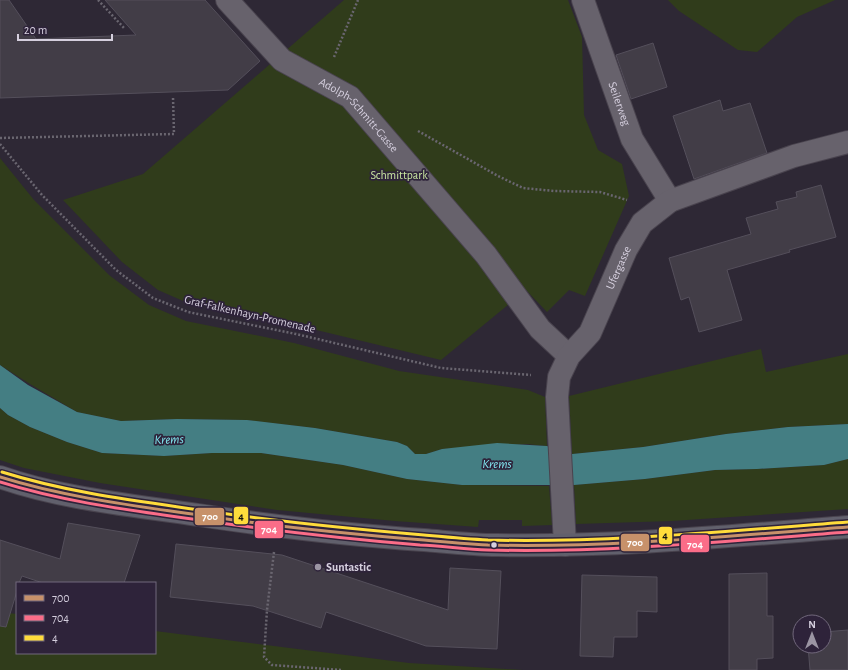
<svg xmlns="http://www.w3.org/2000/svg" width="848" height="670" viewBox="0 0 848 670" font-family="'Alegreya Sans',sans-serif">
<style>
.green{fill:#303c1b}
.water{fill:#447e83}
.building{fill:#423d47;stroke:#544f5b}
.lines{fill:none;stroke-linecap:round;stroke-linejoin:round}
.minor-casing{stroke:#49434e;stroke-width:24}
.major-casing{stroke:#49434e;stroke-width:24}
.path{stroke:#6a6670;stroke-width:2.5;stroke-dasharray:2 2;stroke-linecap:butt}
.minor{stroke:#67626c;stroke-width:22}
.major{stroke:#61606c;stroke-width:22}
.bus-1-casing{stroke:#2e233a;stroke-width:6}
.bus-2-casing{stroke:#2e233a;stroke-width:6}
.bus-3-casing{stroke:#2e233a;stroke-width:6}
.bus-1{stroke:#c7916a;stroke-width:3}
.bus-2{stroke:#fb6d88;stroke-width:3}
.bus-3{stroke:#ffdc3b;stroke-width:3}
.bus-dot{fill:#d5cfde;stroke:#2e233a;stroke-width:1.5}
.poi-dot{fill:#9b95a3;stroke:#2e233a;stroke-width:1.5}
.labels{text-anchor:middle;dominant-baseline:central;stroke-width:3.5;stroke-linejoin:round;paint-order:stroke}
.street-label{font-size:12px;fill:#d5cfde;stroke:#2e233a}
.park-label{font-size:12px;fill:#cbe8a2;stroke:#2e233a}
.poi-label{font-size:12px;font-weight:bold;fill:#d5cfde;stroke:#2e233a;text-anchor:start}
.water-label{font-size:13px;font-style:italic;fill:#81e7f0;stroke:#2e233a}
.line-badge{stroke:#2e233a;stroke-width:1.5}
.badge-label{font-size:11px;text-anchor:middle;font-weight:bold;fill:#fff}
.pale-badge-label{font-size:11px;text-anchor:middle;font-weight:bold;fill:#111}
</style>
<rect width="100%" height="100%" fill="#2e2835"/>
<g class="green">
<path d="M344,0H568L582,37L584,115L598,150L622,164L629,196L585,296L569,290L547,312L526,290L441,360L308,328L190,304L158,290L122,262L63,200L143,174Z"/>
<path d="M668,0H835L797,17L757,52L738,50L679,11Z"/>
<path d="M0,158L34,200L109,275L149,305L186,321L294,343L399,371L528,390L545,397L547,446L527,444L442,449L426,454H415L407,446L397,442L315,428L246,420L177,419L121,421L77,412L30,384L0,365Z"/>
<path d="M761,349L766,372L848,354V424L788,427L726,434L643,447L572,454L569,396Z"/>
<path d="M0,408L8,415L30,427L67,442L102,453L164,456L212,453H261L343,465L407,479L462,485L549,486L552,525L522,526V520H479L478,527L395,521L277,510L100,483L24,468L0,460Z"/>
<path d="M848,459V509L672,521L576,524L574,485L645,479L715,470L757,469L824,465Z"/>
<path d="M0,612L17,614V653H155V631L409,663L523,670H0Z"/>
</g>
<path class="water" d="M0,365L28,385L77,412L121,421L177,419L247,420L315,428L397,442L407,446L415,454H426L442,449L497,443L547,446L572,454L643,447L726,434L788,427L848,424V459L824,465L757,469L715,470L645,479L574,485H462L407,479L343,465L261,453H212L164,456L102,453L67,442L30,427L8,415L0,408Z"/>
<g class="building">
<path d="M0,0H9L36,39L136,35L105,0H205L260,61L228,90L0,98Z"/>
<path d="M653,43L667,87L631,99L616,55Z"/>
<path d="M720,100L723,111L750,103L767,153L694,179L673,116Z"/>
<path d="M821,185L836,237L789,250L790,252L727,270L742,320L699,332L689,297L681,300L669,258L751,234L746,218L778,209L776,202L797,197L796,192Z"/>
<path d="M68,523L140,535L124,583H43L22,576L19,583H17V591L6,627L0,626V540L60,559Z"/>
<path d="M176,544L282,555L448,610L450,568L501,571L497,649L426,646L326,612L321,628L253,606L170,597Z"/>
<path d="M767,573V616H773V658L757,659V670H729V574Z"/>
<path d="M582,575L657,577V612L637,611V637H614L613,657L580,656Z"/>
<path d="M848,630V670H810L808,646H824V632Z"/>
</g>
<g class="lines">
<defs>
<g id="minor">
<path id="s1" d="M227,0L282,60L350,97L486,255L540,329L569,356"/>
<path id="s2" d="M583,0L632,139L670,201"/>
<path id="s3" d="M565,545L557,397L559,377L569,356L590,333L626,250L642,223L670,201L794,156L848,142"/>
</g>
<path id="major" d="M0,477C63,499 132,505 198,515C273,526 348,535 424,540C448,542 472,545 497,545C614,547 731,536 848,527"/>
</defs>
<use href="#minor" class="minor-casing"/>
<use href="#major" class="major-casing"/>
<g class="path">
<path d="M98,0L124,28"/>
<path d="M334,57L358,0"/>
<path d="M418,131L498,176L523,188L554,191L600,192L627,200"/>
<path d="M0,138L174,134L173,97"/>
<path d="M0,144L42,195L116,270L153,298L188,312L296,334L441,368L531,375"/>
<path d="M274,552L267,610L264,657L272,665L341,670"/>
</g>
<use href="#minor" class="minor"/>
<use href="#major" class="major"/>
<defs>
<path id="bus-1" d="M0,477C67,498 137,506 206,516C279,527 351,534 424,540C445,542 467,544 488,545C608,548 728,536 848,527"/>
<path id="bus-2" d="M0,482C67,503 137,511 206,521C277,531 348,539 420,545C442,546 465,549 488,550C608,553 728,541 848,532"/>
<path id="bus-3" d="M2,472C69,493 138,501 207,511C280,522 352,529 424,535C446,537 467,539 488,540C608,543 728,531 848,522"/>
</defs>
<use href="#bus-1" class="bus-1-casing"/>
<use href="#bus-2" class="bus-2-casing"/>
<use href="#bus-3" class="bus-3-casing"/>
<use href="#bus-1" class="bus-1"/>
<use href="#bus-2" class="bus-2"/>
<use href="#bus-3" class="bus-3"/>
</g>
<circle class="bus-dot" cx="494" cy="545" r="3.5"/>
<circle class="poi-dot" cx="318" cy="567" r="4"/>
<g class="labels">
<g class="street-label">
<text stroke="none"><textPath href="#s2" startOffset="110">Seilerweg</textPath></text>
<text stroke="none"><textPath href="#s1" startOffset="177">Adolph-Schmitt-Gasse</textPath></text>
<text stroke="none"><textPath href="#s3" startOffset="294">Ufergasse</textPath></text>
<text transform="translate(250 314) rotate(13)">Graf-Falkenhayn-Promenade</text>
</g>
<g class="park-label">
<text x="399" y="175">Schmittpark</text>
</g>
<g class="poi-label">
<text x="326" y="567">Suntastic</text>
</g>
<g class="water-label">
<text transform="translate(169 440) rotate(-2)">Krems</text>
<text x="497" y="464">Krems</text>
</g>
</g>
<g class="line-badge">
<rect x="233" y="506" width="16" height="19" rx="4" fill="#ffdc3b"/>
<rect x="194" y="507" width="31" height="19" rx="4" fill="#c7916a"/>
<rect x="254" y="520" width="30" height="19" rx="4" fill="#fb6d88"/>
<rect x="658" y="526" width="15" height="19" rx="4" fill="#ffdc3b"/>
<rect x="620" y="533" width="30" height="19" rx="4" fill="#c7916a"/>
<rect x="680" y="534" width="30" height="19" rx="4" fill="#fb6d88"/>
</g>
<g class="badge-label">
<text x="210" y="520">700</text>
<text x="269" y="533">704</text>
<text x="635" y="546">700</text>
<text x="695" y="548">704</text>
</g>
<g class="pale-badge-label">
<text x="241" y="520">4</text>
<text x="665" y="539">4</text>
</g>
<rect x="16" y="582" width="140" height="72" fill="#2e233a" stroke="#71687c"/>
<rect x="24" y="595" width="20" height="6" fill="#c7916a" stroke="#71687c"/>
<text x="52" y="602" font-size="12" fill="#d5cfde">700</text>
<rect x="24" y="615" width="20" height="6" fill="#fb6d88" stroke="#71687c"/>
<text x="52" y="622" font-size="12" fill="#d5cfde">704</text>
<rect x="24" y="635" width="20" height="6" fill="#ffdc3b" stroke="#71687c"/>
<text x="52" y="642" font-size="12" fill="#d5cfde">4</text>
<g transform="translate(812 634)"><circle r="19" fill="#2e233a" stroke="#71687c"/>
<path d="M0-3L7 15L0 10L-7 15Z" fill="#9b95a3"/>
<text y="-6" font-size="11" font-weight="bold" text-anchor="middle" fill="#d5cfde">N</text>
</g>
<path d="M18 34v6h94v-6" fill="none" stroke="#d5cfde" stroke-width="2"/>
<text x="24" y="34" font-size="12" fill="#d5cfde" stroke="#2e233a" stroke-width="3" paint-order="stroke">20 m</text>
</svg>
